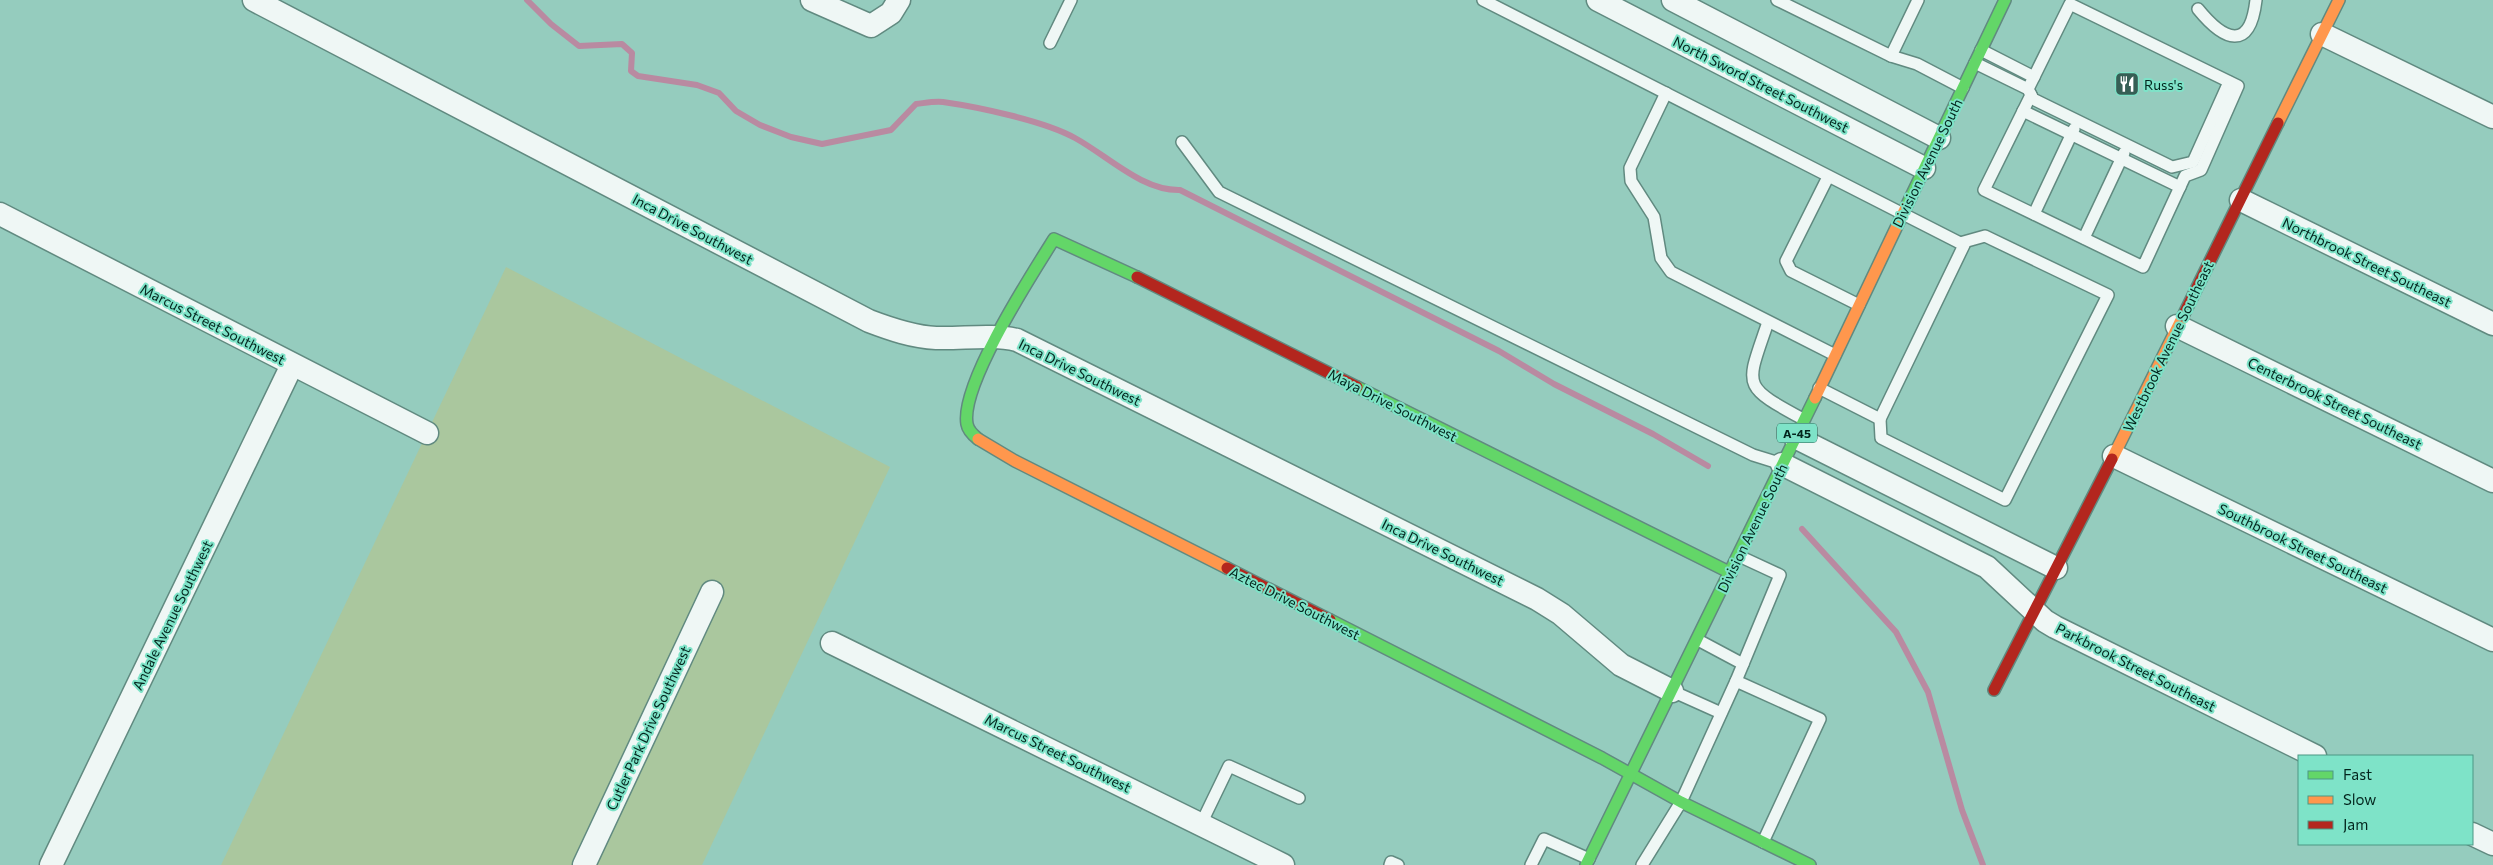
<svg xmlns="http://www.w3.org/2000/svg" width="2493" height="865" viewBox="0 0 2493 865" font-family="Commissioner,sans-serif">
<style>
.green{fill:#aac79e}
.lines{fill:none;stroke-linecap:round;stroke-linejoin:round}
.stream{stroke:#b98aa1;stroke-width:6}
.lane-casing{stroke:#618a80;stroke-width:14}
.street-casing{stroke:#618a80;stroke-width:25}
.fast-casing{stroke:#618a80;stroke-width:14}
.slow-casing{stroke:#618a80;stroke-width:14}
.jam-casing{stroke:#618a80;stroke-width:14}
.lane{stroke:#eff7f5;stroke-width:11}
.street{stroke:#eff7f5;stroke-width:22}
.fast{stroke:#63d668;stroke-width:11}
.slow{stroke:#ff974d;stroke-width:11}
.jam{stroke:#b3261e;stroke-width:11}
.labels{text-anchor:middle;dominant-baseline:central;stroke-width:4;stroke-linejoin:round;paint-order:stroke}
.shield{fill:#7ee3c8;stroke:#285e50;stroke-width:1}
.shield-label{font-size:12px;font-weight:bold;fill:#03251d}
.street-label{font-size:14px;fill:#03251d;stroke:#7ee3c8}
.poi-label{font-size:14px;fill:#03251d;stroke:#7ee3c8;text-anchor:start}
</style>
<rect width="100%" height="100%" fill="#95ccbe"/>
<path class="green" d="M506,267L890,467L702,865H221Z"/>
<g class="lines">
<g class="stream">
<path d="M527,0L551,24L579,46L622,44L632,53L631,71L638,76L697,85L719,93L736,111L760,125L791,137L822,144L891,130L916,104C925,103 934,101 943,102C978,107 1045,121 1075,138C1108,156 1142,191 1180,190L1499,351L1554,384L1653,434L1708,466"/>
<path d="M1802,529L1896,632L1928,692L1962,810L1983,865"/>
</g>
<defs>
<g id="lane">
<path d="M1483,0L1964,245L1880,419L1819,388"/>
<path d="M1777,0L1891,56L1917,64L1963,88"/>
<path d="M2198,9C2224,41 2250,52 2256,0"/>
<path d="M1050,43L1071,0"/>
<path d="M1981,50L2034,77"/>
<path d="M1891,56L1918,0"/>
<path d="M1975,63L2028,89L2033,99L2172,167L2193,162L2229,82"/>
<path d="M2028,89L2070,4L2238,86L2201,170L2185,176L2143,267L1984,190L2031,95"/>
<path d="M1666,93L1630,168L1631,181L1654,217L1661,258L1671,272L1835,355"/>
<path d="M2023,111L2180,187"/>
<path d="M1182,142L1219,192L1753,455L1782,464"/>
<path d="M1828,177L1786,261L1791,271L1859,305"/>
<path d="M2034,214L2074,129"/>
<path d="M2084,238L2124,153"/>
<path d="M1768,322C1746,387 1740,385 1803,419"/>
<path d="M1880,419L1881,438L2005,500L2108,295L1985,236L1960,243"/>
<path d="M1698,640L1743,664"/>
<path d="M1736,681L1780,575L1739,556"/>
<path d="M1672,691L1721,713"/>
<path d="M1201,824L1229,766L1299,798"/>
<path d="M1390,865L1391,862L1398,865"/>
<path d="M1531,865L1544,839L1589,859"/>
<path d="M1642,865L1681,802L1736,681L1820,719L1763,842"/>
</g>
<g id="street">
<path d="M254,0L869,321C890,329 913,337 936,338C963,339 991,334 1017,340L1537,599L1561,614L1621,665L1672,691"/>
<path d="M812,0L871,26L891,13L899,0"/>
<path d="M1598,0L1924,168"/>
<path d="M1673,0L1939,138"/>
<path d="M2322,34L2493,117"/>
<path d="M2241,200L2493,324"/>
<path d="M0,214L427,433"/>
<path d="M2177,326L2493,481"/>
<path d="M1795,437L2056,568"/>
<path d="M2114,456L2493,640"/>
<path d="M1782,464L1987,567L2045,621L2055,627L2315,756"/>
<path d="M832,643L1283,865"/>
<path d="M2472,834L2493,844"/>
<path d="M51,865L292,365"/>
<path d="M584,865L712,592"/>
</g>
<g id="fast">
<path d="M1906,207L2005,0"/>
<path d="M1357,387L1731,573"/>
<path d="M978,439C973,435 968,430 967,424C960,385 1032,274 1054,239L1137,277"/>
<path d="M1330,620L1602,758L1681,802L1810,865"/>
<path d="M1586,865L1815,398"/>
</g>
<g id="slow">
<path d="M2278,123L2339,0"/>
<path d="M1815,398L1906,207"/>
<path d="M978,439L1015,461L1227,568"/>
<path d="M2112,459L2183,316"/>
</g>
<g id="jam">
<path d="M1137,277L1357,387"/>
<path d="M2183,316L2278,123"/>
<path d="M1227,568L1330,620"/>
<path d="M1994,690L2112,459"/>
</g>
</defs>
<use href="#lane" class="lane-casing"/>
<use href="#street" class="street-casing"/>
<use href="#fast" class="fast-casing"/>
<use href="#slow" class="slow-casing"/>
<use href="#jam" class="jam-casing"/>
<use href="#lane" class="lane"/>
<use href="#street" class="street"/>
<use href="#fast" class="fast"/>
<use href="#slow" class="slow"/>
<use href="#jam" class="jam"/>
</g>
<defs>
<symbol id="restaurant-square" viewBox="-11 -11 22 22"><rect x="-9" y="-9" width="18" height="18" rx="4" fill="#365f55" stroke="#7ee3c8"/><path d="M-5-6h1v4h1v-4h1v4h1v-4h1v5L-1.5 .5V6h-2V.5L-5-1ZM5-6V6H3V1.5H1.5Q1.5-4 5-6Z" fill="#fff"/></symbol>
</defs>
<g fill-rule="evenodd">
<use href="#restaurant-square" x="2113" y="70" width="28" height="28"/>
</g>
<g class="labels">
<rect class="shield" x="1777" y="423.5" width="40" height="19" rx="4"/>
<g class="shield-label">
<text x="1797" y="433">A-45</text>
</g>
<g class="street-label">
<text transform="translate(1761 84) rotate(27)">North Sword Street Southwest</text>
<text transform="translate(1927 163) rotate(-64)">Division Avenue South</text>
<text transform="translate(693 229) rotate(28)">Inca Drive Southwest</text>
<text transform="translate(2367 262) rotate(26)">Northbrook Street Southeast</text>
<text transform="translate(213 324) rotate(27)">Marcus Street Southwest</text>
<text transform="translate(2168 346) rotate(-64)">Westbrook Avenue Southeast</text>
<text transform="translate(1080 372) rotate(26)">Inca Drive Southwest</text>
<text transform="translate(2335 403) rotate(26)">Centerbrook Street Southeast</text>
<text transform="translate(1393 405) rotate(27)">Maya Drive Southwest</text>
<text transform="translate(1752 528) rotate(-64)">Division Avenue South</text>
<text transform="translate(2303 548) rotate(26)">Southbrook Street Southeast</text>
<text transform="translate(1443 552) rotate(26)">Inca Drive Southwest</text>
<text transform="translate(1295 603) rotate(27)">Aztec Drive Southwest</text>
<text transform="translate(172 615) rotate(-64)">Andale Avenue Southwest</text>
<text transform="translate(2136 667) rotate(27)">Parkbrook Street Southeast</text>
<text transform="translate(648 728) rotate(-65)">Cutler Park Drive Southwest</text>
<text transform="translate(1058 753) rotate(26)">Marcus Street Southwest</text>
</g>
<g class="poi-label">
<text x="2144" y="84">Russ's</text>
</g>
</g>
<rect x="2298" y="755" width="175" height="90" fill="#7ee3c8" stroke="#4d9784"/>
<rect x="2308" y="771" width="25" height="8" fill="#63d668" stroke="#4d9784"/>
<text x="2343" y="780" font-size="15" fill="#03251d">Fast</text>
<rect x="2308" y="796" width="25" height="8" fill="#ff974d" stroke="#4d9784"/>
<text x="2343" y="805" font-size="15" fill="#03251d">Slow</text>
<rect x="2308" y="821" width="25" height="8" fill="#b3261e" stroke="#4d9784"/>
<text x="2343" y="830" font-size="15" fill="#03251d">Jam</text>
</svg>
